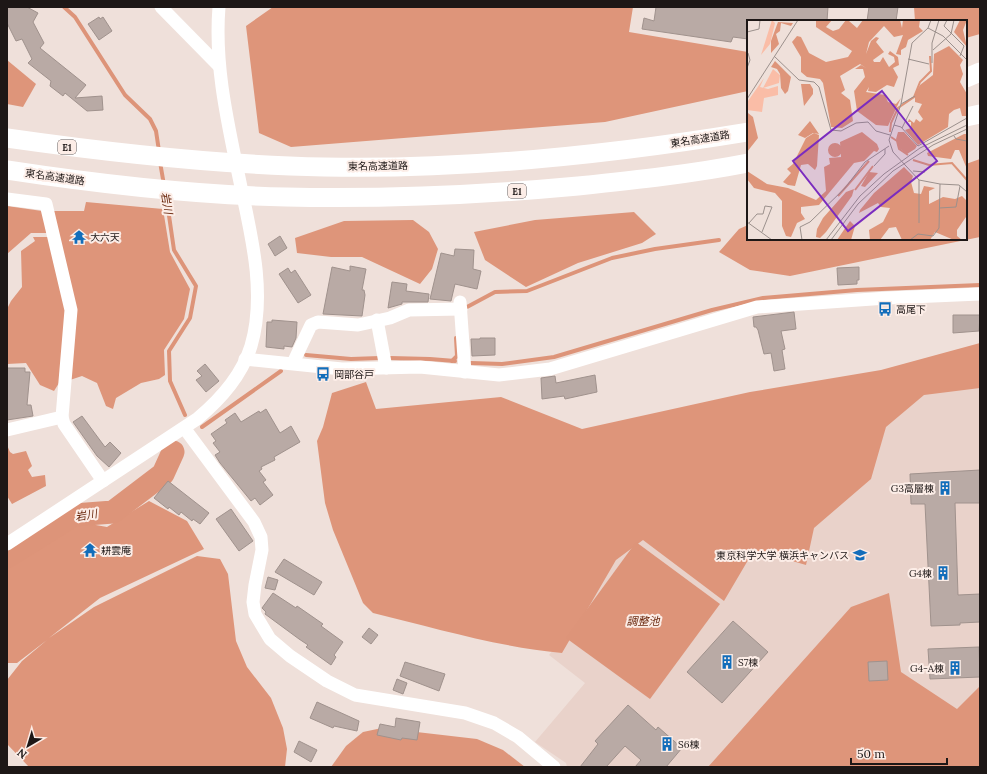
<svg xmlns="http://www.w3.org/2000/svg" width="987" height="774" viewBox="0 0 987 774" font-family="Lora,'Noto Sans JP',serif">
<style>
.built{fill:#e9d2ca}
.forest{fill:#de957a}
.water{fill:#dd9479}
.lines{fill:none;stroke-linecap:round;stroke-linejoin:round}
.stream{stroke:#dd9479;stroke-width:4}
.river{stroke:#dd9479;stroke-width:23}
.building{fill:#b9aaa5;stroke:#a0928d}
.minor{stroke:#fff;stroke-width:13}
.highway{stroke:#fff;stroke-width:19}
.labels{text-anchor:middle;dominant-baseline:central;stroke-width:4;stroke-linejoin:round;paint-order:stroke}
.shield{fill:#fcede7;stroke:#605755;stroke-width:1}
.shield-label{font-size:9px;font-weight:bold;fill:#1d1716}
.street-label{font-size:10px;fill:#1d1716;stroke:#fcede7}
.poi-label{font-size:10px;fill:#1d1716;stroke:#fcede7;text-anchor:start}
.water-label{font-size:11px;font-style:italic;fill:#6b290f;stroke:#fcede7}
.inset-river{fill:none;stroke:#dd9479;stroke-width:2}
.inset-road{fill:none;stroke:#9b908c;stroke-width:1}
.view{fill:#7b2cbf;fill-opacity:0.15;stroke:#7b2cbf;stroke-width:2}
.inset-edge{fill:none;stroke:#1d1716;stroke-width:2}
</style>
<rect width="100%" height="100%" fill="#efe0da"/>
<path class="built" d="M980,380V767H567L566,763L535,742L585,683L549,655L575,623L638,526L856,405Z"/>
<g class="forest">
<path d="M273,7H633L629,32L748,52V91L605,122L291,147L259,133L246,26Z"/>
<path d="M914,7H980V34L966,38V21H915Z"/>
<path d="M7,60L36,84L23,107L7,104Z"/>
<path d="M980,159V237L790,276L750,270L719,252L739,229L748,225V239H966V164Z"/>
<path d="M86,202L163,209L170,252L190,289L184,319L164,350L165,375L159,379L141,383L116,398L113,409L106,406L97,383L82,376L70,380L76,317L53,211H84Z"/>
<path d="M7,206L42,211L48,233H31L7,254Z"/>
<path d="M634,212L656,234L642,243L578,263L526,287L485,260L474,232L535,220Z"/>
<path d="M413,220L429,232L438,249L432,269L420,284L362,257H331L297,253L295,238L344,221Z"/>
<path d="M33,237H51L66,311L59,383L54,391L40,385L26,363L7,364V309L11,301L22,287L21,251L35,241Z"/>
<path d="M980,343V388L924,395L886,427L871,479L814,528L806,565L754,550L724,601L643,540L616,560L562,653C498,647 435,628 373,613L363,603L333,530L325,503L317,441L323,427L332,393L366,382L376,409L501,397L582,429L750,392L881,370Z"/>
<path d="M7,445L10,452L13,454L26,451L32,466L28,470L32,477L45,475L46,486L12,504L7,496Z"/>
<path d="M149,501L187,521L204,549L100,598L49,638L94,607L197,556L220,559L228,574L236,641L247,667L271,698L283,728L287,749L285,767H29L7,744V680L22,661L47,640L17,663H7V562L79,522L107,527Z"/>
<path d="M889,593L901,672L957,709L980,686V767H708L851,607Z"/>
<path d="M382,728L477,739L503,750L525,767H331L346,746L363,732Z"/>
</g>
<path class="water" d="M636,542L720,604L650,699L566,638Z"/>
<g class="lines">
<g class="stream">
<path d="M64,7L75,17L125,95L150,119L156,131L159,151"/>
<path d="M160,162L164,185"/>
<path d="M166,195L174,250L196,286L190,318L169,351L170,381L185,415"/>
<path d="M467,307L495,292L527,291L612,258L655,249L719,240"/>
<path d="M306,355L351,359L380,358"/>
<path d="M390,358L430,359L455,361"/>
<path d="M452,361L457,356L456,338"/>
<path d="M471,363L502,364L554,357L712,310L763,298L857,290L980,285"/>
<path d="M202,427L281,371"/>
</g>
<path class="river" d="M7,557L74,515L113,512L163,474L173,452"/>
</g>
<g class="building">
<path d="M7,7H27L38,13L33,22L44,43L40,48L86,85L75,98L102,96L103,110L87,111L65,93L63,96L50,86L51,81L28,63L32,59L22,39L16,41L7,23Z"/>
<path d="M656,7H828L827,21H748V39L733,37L731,42L642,29L644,18L654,21Z"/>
<path d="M869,7H898L896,21H867Z"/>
<path d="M99,17L100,19L103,17L112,31L99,40L88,24Z"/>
<path d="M280,236L287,248L275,256L268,244Z"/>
<path d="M455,249L474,250L473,269L481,271L477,289L455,284L451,301L430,299L441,253L454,256Z"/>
<path d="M350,266L366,269L362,290H364L365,295L362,316L323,314L332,267L350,271Z"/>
<path d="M859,267V280H857V284L838,285L837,268Z"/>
<path d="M288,268L291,273L295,270L311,295L298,303L279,274Z"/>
<path d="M392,282L407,284L406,291L429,294L428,302H402V304L388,308Z"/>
<path d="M794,312L796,329L781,331L785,349L782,350L785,369L774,371L771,353L764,354L758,330L756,327H754L753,317Z"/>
<path d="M953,315H980L979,331L953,333Z"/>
<path d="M272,320L297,322L296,338L292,347L284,346V349L266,347L267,322H272Z"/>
<path d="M480,338H495V355L472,356L471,339H480Z"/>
<path d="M205,364L219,381L206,392L196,380L202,376L197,371Z"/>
<path d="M7,368H25V372H30L27,405H31L33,416L7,420Z"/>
<path d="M595,375L597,392L565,399L564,396L542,399L541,378L555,376L556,383Z"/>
<path d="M266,409L280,433L291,426L300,442L274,457L275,460L261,467L262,469L259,471L266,480L263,482L273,495L260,505L255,498L251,501L220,463L215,455L220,452L213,443L216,441L211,434L227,423L225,420L235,413L241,422L259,411L260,413Z"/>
<path d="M82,416L105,447L110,442L121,453L109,467L97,456L73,422Z"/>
<path d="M980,470V503H955L958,595L980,594V622L960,623V625L931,626L925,504H911L910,474Z"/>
<path d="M168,481L209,513L200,524L193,519L192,521L181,512L179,515L169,507L168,509L154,498Z"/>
<path d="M231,509L253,541L239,551L216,519Z"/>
<path d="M284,559L322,582L314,595L275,572Z"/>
<path d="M268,577L278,580L275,590L265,588Z"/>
<path d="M273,593L296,608L297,606L323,624L321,626L343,642L334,655L336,657L331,665L306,647L308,645L299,639L265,614L266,612L262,608Z"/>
<path d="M733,621L768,652L722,703L687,672Z"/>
<path d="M369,628L378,635L371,644L362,637Z"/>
<path d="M979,647L980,677L930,679L928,649Z"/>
<path d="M887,661L888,680L869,681L868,662Z"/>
<path d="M405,662L445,674L439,691L400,676Z"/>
<path d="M397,679L407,683L403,694L393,690Z"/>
<path d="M317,702L359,721L357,731L334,726L333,728L310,718Z"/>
<path d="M628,705L656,730L658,727L682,748L666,767H635L641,760L625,746L606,767H580L598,744L595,741Z"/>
<path d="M396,718L420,722L417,740L402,738L401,740L377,735L380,724L395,727Z"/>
<path d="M299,741L317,750L311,762L294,752Z"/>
</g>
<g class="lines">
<g class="minor">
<path d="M161,7L219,66"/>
<path d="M7,199L46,204L71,310L62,417L64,424L103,481"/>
<path d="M460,302L465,372"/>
<path d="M377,320L386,368"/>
<path d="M245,359L342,369L420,367L499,375L550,369L757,307L887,298L980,294"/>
<path d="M293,363L311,325L318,322L358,325L390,318L409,310L461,309"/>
<path d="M185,429L254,522L261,537L262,550L255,585L253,602L255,614L270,639L290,656L327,681L355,695L465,713L494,723L518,737L554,767"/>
<path d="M7,430L62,417"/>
<path d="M7,544L197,419C220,400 242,375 251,346C266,295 252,238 241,187C229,128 214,68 219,7"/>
</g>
<g class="highway">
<path d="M966,78L980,72"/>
<path d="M966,117L980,114"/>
<path d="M7,138C112,153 217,165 324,167C465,170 608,155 748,132"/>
<path d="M7,170C99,184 193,195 286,197C383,199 481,195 578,186C635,180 692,174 748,163"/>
</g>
</g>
<defs>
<symbol id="temple-bare" viewBox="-9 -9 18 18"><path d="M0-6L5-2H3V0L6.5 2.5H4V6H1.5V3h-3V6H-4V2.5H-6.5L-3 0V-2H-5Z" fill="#126dba" stroke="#fcede7" stroke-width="2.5" paint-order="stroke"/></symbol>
<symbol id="bus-bare" viewBox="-9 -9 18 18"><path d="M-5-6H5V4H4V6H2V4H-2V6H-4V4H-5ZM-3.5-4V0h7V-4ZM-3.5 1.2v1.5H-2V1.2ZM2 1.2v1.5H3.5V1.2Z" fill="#126dba" stroke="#fcede7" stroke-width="2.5" paint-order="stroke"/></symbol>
<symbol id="building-bare" viewBox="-9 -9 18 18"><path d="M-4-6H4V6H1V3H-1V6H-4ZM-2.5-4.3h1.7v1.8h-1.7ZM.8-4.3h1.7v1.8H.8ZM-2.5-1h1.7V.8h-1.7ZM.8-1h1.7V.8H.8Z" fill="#126dba" stroke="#fcede7" stroke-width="2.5" paint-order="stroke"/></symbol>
<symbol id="university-bare" viewBox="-9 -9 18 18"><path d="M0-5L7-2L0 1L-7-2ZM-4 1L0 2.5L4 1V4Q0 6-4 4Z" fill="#126dba" stroke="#fcede7" stroke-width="2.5" paint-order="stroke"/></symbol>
</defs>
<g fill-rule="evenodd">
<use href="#temple-bare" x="69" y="227" width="20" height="20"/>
<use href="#bus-bare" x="875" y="299" width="20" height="20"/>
<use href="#bus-bare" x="313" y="364" width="20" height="20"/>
<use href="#building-bare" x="935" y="478" width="20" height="20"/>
<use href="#temple-bare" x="80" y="540" width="20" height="20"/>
<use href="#university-bare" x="850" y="545" width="20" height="20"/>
<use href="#building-bare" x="933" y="563" width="20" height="20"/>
<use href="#building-bare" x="717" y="652" width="20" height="20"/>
<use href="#building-bare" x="945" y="658" width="20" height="20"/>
<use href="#building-bare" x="657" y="734" width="20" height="20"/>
</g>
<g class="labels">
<g class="shield">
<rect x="58" y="140" width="18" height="14" rx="3"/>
<rect x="508" y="184" width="18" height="14" rx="3"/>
</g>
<g class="shield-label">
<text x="67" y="147">E1</text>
<text x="517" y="191">E1</text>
</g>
<g class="street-label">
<text transform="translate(700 139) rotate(-9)">東名高速道路</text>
<text transform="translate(378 166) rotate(-1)">東名高速道路</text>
<text transform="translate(55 177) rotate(8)">東名高速道路</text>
</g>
<g class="poi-label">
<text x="90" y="237">大六天</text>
<text x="896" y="309">高尾下</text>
<text x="334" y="374">岡部谷戸</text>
<text x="934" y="488" text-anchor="end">G3高層棟</text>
<text x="101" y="550">耕雲庵</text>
<text x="849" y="555" text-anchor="end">東京科学大学 横浜キャンパス</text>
<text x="932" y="573" text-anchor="end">G4棟</text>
<text x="738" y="662">S7棟</text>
<text x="944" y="668" text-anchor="end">G4-A棟</text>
<text x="678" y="744">S6棟</text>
</g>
<g class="water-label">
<text transform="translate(167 203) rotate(81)">岩川</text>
<text transform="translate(86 515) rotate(-9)">岩川</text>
<text x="643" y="621">調整池</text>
</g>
</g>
<g transform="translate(747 20)">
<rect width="220" height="220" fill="#efe0da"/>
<path d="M25,0L28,3L23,24L14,35ZM26,49L33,55L32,63L16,68ZM17,58L13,67L21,69L31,66V75L17,78L15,92L0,90L1,81Z" fill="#fabda7"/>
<path d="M69,0H85L79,7L86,11L92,9L99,0L102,1L110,8L116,0H153L155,8L156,0H173L172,7L176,11L161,20L159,27L154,30V35L149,34L156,15L147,17L137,6L122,22L119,34L124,21L129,17L132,18L129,22L137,32L126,40L127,42H133L136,37L142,47L148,42L147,37L141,34L143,31L151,37L152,45L146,48L151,57L147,67L140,65L129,72L121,71L122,67L119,72L138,75L141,82L149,84L154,78L141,106L129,105L110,91L107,71L118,57L116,49H108L114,45L119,48L113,44L93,56L98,70L94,73L103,80L106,101L95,108L84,107L76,63L73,59L60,57L54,52V37L45,22L50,16L54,17L62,33L79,42L101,37L105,31L69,7ZM213,0H220L216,10L220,27L207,12ZM31,2L46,3L44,6L34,3L33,11L29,14L32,24L24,33V21ZM202,26L216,40L213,45L216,54L213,62L220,74V96H215L213,88L207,90L202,94L201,107L171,125L158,110L164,108V102H161L162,99L167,103L169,99L173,102L176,99L171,92L175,84L168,82V74L173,65L186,55L187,34ZM28,41L44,57L41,71L38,74L34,68L33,54L30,49L24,47ZM54,64H63L66,69V74L57,86ZM1,93L6,97L11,118L0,132ZM115,112L130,124L132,129L130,132L127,131L117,141L107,143L72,185L54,187V193L58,199L50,203L44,217L39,216L35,206V181L28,173L7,168L0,159V151L20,164L41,168L69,180L79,171L77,147L83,144L82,138L94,137L93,122ZM151,112H157L170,126L168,129L160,134L152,128L149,119ZM67,113L72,115L70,146L68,150L61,144L54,145L48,166L41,165L36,162L44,153L40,149L46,144L59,118ZM217,114H220V149L212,130H208L204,139L181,136L180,133ZM157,147L166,156L164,162L167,173L174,174L177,166L188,168L182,171V184L196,177L208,179L215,176L220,181L219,197L210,210V216L215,220H207L188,212L183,220H155L149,207L142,208L133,220H123L122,210L136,202L143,188L134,187L131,183L112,193L113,190L127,173ZM122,152L131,153L118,167L114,166ZM107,169L105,176L79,212L73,218L69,217L70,209L76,198L99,172ZM103,201L108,206L104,220H90Z" fill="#de957a"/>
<path d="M63,101L72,114L66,113L58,118L51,115ZM81 130a7 7 0 1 1 14 0a7 7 0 1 1-14 0Z" fill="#dd9479"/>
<path class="inset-river" d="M143,112L144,103L151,88L167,77L173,62L184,51L183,36M144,117L150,121L152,129L161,135M166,140L182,145L205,143L220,160M108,170L126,146M91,176L122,141"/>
<path class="inset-road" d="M200,0L197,6L217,26L213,36M181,8L196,16L220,40M0,12L12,9L13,0M186,30L204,14L207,0M27,36L52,60L67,62L72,67L84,110L94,111L109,103L121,102L129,111L143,115M161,39L182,44M185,43V23L192,0M0,48L3,40L1,33M0,79L51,0M154,84L168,76M147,105L154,107L171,126L220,98M155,108L166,86M207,116L209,119L220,121M127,146L138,134V129M166,151L178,152M193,164L212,165L220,172M192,188L209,187L213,166M0,202L25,220M2,203L10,194H16L18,186L25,187M172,203V160L146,132L142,120L154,84L165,23L181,8L184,0M15,212L25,187M55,220L53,207L63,202L98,168L118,142L142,126M79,220L113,176L137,154L173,128L220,105M84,220L111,184L146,151L186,125L220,109M163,220L171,214L186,216L192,208L193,164L172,160"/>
<path class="view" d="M135,71L190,141L101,211L46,141Z"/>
<rect width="220" height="220" class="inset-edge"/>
</g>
<rect width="987" height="774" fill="none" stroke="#1d1716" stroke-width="16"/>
<g transform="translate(28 746) rotate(218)" stroke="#fcede7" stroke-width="3" paint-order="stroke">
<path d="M0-3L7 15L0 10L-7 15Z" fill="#1d1716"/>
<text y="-6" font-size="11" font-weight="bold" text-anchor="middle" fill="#1d1716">N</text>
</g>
<path d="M851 758v6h96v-6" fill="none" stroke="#1d1716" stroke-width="2"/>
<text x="857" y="758" font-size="12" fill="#1d1716" stroke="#fcede7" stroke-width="3" paint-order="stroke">50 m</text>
</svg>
